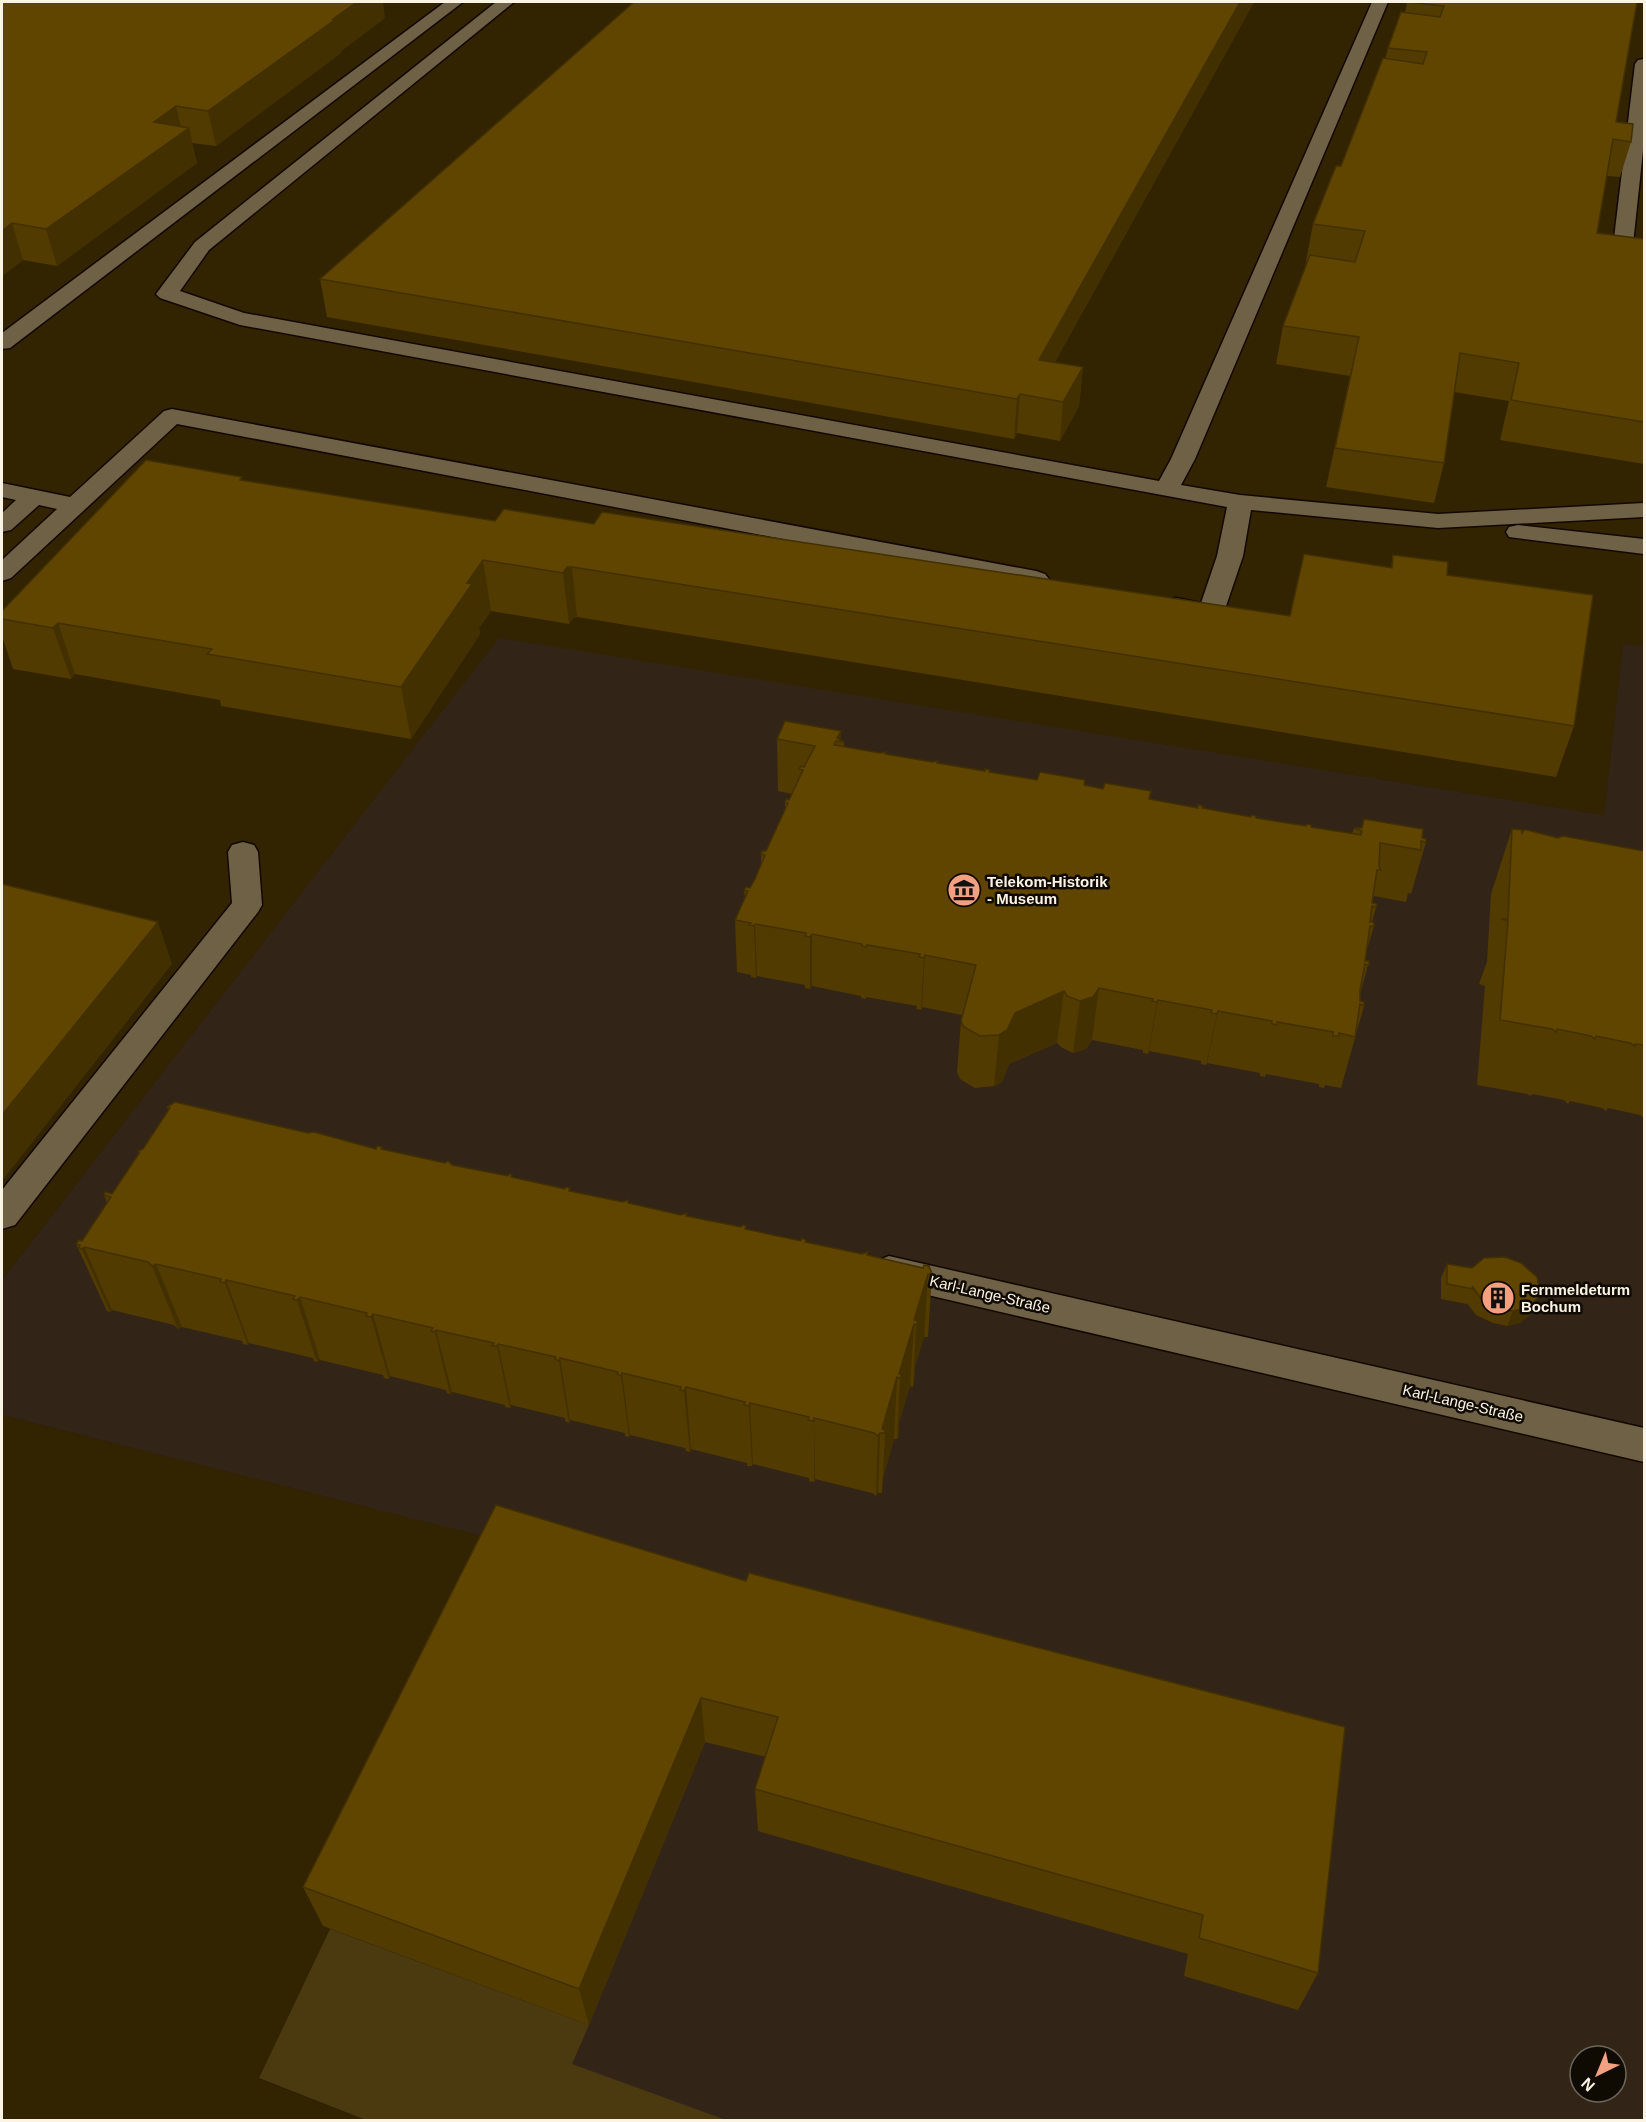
<svg xmlns="http://www.w3.org/2000/svg" width="1646" height="2122" viewBox="0 0 1646 2122" font-family="Arial,sans-serif">
<style>
.commercial{fill:#322518;fill-rule:evenodd}
.built{fill:#322401}
.green{fill:#4b3910}
.lines{fill:none;stroke-linecap:round;stroke-linejoin:round}
.minor-casing{stroke:#130800;stroke-width:3}
.minor{fill:#6e6145;fill-rule:evenodd}
.wall{fill:#523b00}
.shaded-wall{fill:#423000}
.building{fill:#5f4500;stroke:#423000;stroke-width:1.5}
.labels{text-anchor:middle;dominant-baseline:central;stroke-width:5;stroke-linejoin:round;paint-order:stroke}
.poi-label{font-size:15px;font-weight:bold;fill:#fbf3e4;stroke:#0f0a02;text-anchor:start}
.street-label{font-size:15px;fill:#fbf3e4;stroke:#0f0a02}
</style>
<rect width="100%" height="100%" fill="#2b1f05"/>
<path class="commercial" d="M499,637L1604,815L1623,643L1644,646V2120H366L259,2078L513,1544L2,1415V1280ZM1580,2056H1616V2092H1580Z"/>
<g class="built">
<path d="M2,2H1644V646L1623,644L1604,815L499,638L2,1280Z"/>
<path d="M2,1415L513,1544L259,2079L366,2120H2Z"/>
</g>
<path class="green" d="M330,1929L589,2025L572,2064L726,2120H366L259,2078Z"/>
<g class="lines">
<defs>
<g id="minor">
<path d="M445,2H463L10,348L2,349V333Z"/>
<path d="M496,2H514L209,250L180,291L244,313L1159,481L1171,459L1372,2H1388L1195,459L1181,485L1240,495L1438,514L1644,503V517L1438,528L1251,510L1243,556L1224,612L1220,618L1211,620L1167,612L1163,606L1167,600L1176,598L1201,603L1217,556L1227,507L240,325L160,298L156,294L195,242Z"/>
<path d="M1644,59V141L1631,263L1628,267L1621,269L1614,267L1611,263L1635,64L1638,60Z"/>
<path d="M172,409L1036,571L1045,574L1049,579L1045,584L1036,587L177,424L11,578L2,581V560L57,509L39,505L11,530L2,532V513L16,500L2,497V483L70,497L164,411Z"/>
<path d="M1518,525L1644,539V554L1509,537L1506,532L1509,527Z"/>
<path d="M243,842L254,845L258,852L262,905L258,912L15,1225L2,1229V1190L232,903L228,852L232,845Z"/>
<path d="M889,1256L1644,1428V1462L889,1286L876,1281L871,1271L876,1261Z"/>
</g>
</defs>
<use href="#minor" class="minor-casing"/>
<use href="#minor" class="minor"/>
</g>
<g class="wall">
<path d="M2,2L385,18L341,51V53L216,146L192,143L197,163L57,266L23,260L2,276Z"/>
<path d="M1254,2L1055,362L1083,367L1079,406L1060,441L1017,433L1014,439L327,317L320,279Z"/>
<path d="M1407,2H1637L1616,122L1631,142L1620,177L1607,176L1597,233L1644,239V464L1500,440L1509,401L1454,392L1444,463L1434,503L1326,487L1350,376L1276,364L1283,326L1307,261H1306L1313,224L1341,166L1385,59L1388,48L1405,13Z"/>
<path d="M243,481L495,521L594,524L1290,616L1391,568L1393,555L1447,575L1574,726L1556,777L577,617L573,618L569,624L491,611L479,628L480,634L411,739L221,706L220,700L75,674L71,679L13,669L2,636V611Z"/>
<path d="M841,731V740L844,742V747L1037,780L1085,785L1103,789L1151,791L1150,800L1352,834L1354,828H1361L1364,819L1422,838L1426,842L1411,894L1408,893L1406,902L1374,896L1372,903L1377,904L1372,922L1374,926L1366,953L1365,961H1369L1360,995V1001L1364,1006L1341,1088L1325,1085L1324,1088L1319,1087V1084L1266,1074L1265,1077L1260,1076V1073L1207,1063L1206,1065L1201,1064V1061L1149,1051L1148,1054L1143,1053V1050L1092,1040L1086,1049L1073,1053L1061,1047L1057,1043L1009,1064L1002,1082L994,1086L975,1088L960,1079L957,1072L961,1021L962,1015L922,1007L921,1010L916,1009L917,1006L866,997V999L861,998V996L812,986L810,989L805,988V985L757,976L756,978L751,977V975L737,972L735,920L745,899L744,890L750,888L755,879L761,864V854L766,851L785,810V802L789,800L792,794L778,791L777,739Z"/>
<path d="M1512,829L1522,833L1644,851V1118L1640,1115L1608,1108L1606,1111L1602,1108L1570,1101L1568,1104L1564,1100L1532,1094L1531,1096L1527,1094L1477,1085L1485,986L1479,984L1487,962L1491,894Z"/>
<path d="M167,1107L376,1149L382,1147L383,1150L508,1176L512,1175L513,1178L570,1191L801,1241L806,1240V1242L867,1255L932,1274L928,1337H924L915,1367L914,1383L913,1387L910,1386L899,1423V1436L897,1439H894L883,1478L882,1493H878L876,1496L872,1493L815,1479L814,1482L809,1481V1478L753,1464L752,1466H747V1463L691,1449L690,1452L686,1451L685,1448L630,1435L629,1437L625,1436V1433L570,1420L569,1423L565,1421V1418L511,1405L510,1408L505,1407V1405L452,1392L450,1394L447,1393L446,1390L390,1376L389,1379L384,1378L383,1375L320,1360L317,1362L314,1361L313,1358L249,1343L248,1345L243,1344L242,1341L182,1327L178,1329L174,1325L112,1310L110,1312L107,1311L76,1244L82,1241L107,1203L104,1195L112,1194L139,1154L138,1151L143,1149L168,1110Z"/>
<path d="M1447,1264L1472,1268L1531,1314L1520,1323L1507,1326L1493,1323L1476,1315L1467,1303V1304L1441,1299V1278Z"/>
<path d="M496,1505L1318,1973L1298,2010L1184,1976L1188,1954L758,1831L755,1789L766,1757L705,1742L589,2025L323,1926L303,1887Z"/>
</g>
<g class="shaded-wall">
<path d="M357,2H383L385,18L341,51V53L216,146L208,111Z"/>
<path d="M1240,2H1254L1035,398L1039,360Z"/>
<path d="M176,106L182,132L189,128L197,163L57,266L46,229L154,122Z"/>
<path d="M12,223L23,260L2,276V231Z"/>
<path d="M1083,367L1079,406L1060,441L1063,402Z"/>
<path d="M1020,394L1017,433L1014,439L1017,399Z"/>
<path d="M483,560L491,611L479,628L480,634L411,739L401,687L467,583Z"/>
<path d="M567,567H572L577,617L573,618L569,624L563,573Z"/>
<path d="M58,623L75,674L71,679L53,628Z"/>
<path d="M841,731V742L837,738Z"/>
<path d="M158,922L172,964L2,1181V1115Z"/>
<path d="M755,924L757,976L756,978L754,926Z"/>
<path d="M812,934V986L810,989V937Z"/>
<path d="M925,955L922,1007L921,1010L924,958Z"/>
<path d="M1099,988L1092,1040L1086,1049L1073,1053L1080,1001Z"/>
<path d="M1064,991L1057,1043L1009,1064L1002,1082L994,1086L999,1035L1015,1013Z"/>
<path d="M1158,1000L1149,1051L1148,1054L1157,1002Z"/>
<path d="M1218,1011L1207,1063L1206,1065L1217,1014Z"/>
<path d="M84,1247L112,1310L110,1312L82,1249Z"/>
<path d="M156,1264L182,1327L178,1329L152,1266Z"/>
<path d="M928,1274L924,1337L915,1367L914,1383L913,1387L916,1325L914,1320Z"/>
<path d="M226,1280L249,1343L248,1345L225,1283Z"/>
<path d="M300,1297L320,1360L317,1362L297,1300Z"/>
<path d="M1537,1299L1531,1314L1520,1323L1507,1326L1513,1311Z"/>
<path d="M373,1314L390,1376L389,1379L371,1317Z"/>
<path d="M914,1324L910,1386L899,1423V1436L897,1439L900,1378L899,1374Z"/>
<path d="M436,1330L452,1392L450,1394L435,1332Z"/>
<path d="M498,1344L511,1405L510,1408L497,1346Z"/>
<path d="M560,1358L570,1420L569,1423L559,1361Z"/>
<path d="M622,1373L630,1435L629,1437L621,1376Z"/>
<path d="M897,1377L894,1439L883,1478L882,1493L885,1433L882,1429Z"/>
<path d="M686,1387L691,1449L690,1452L684,1391Z"/>
<path d="M750,1403L753,1464L752,1466L749,1406Z"/>
<path d="M814,1418L815,1479L814,1482Z"/>
<path d="M880,1433L878,1493L876,1496L878,1436Z"/>
<path d="M701,1698L705,1742L589,2025L579,1989Z"/>
</g>
<g class="building">
<path d="M2,2H357L333,19H336L208,111L176,106L154,122L189,128L46,229L12,223L2,231Z"/>
<path d="M634,2H1240L1039,360L1083,367L1063,402L1020,394L1017,399L320,279Z"/>
<path d="M1407,2H1637L1616,122L1633,124L1631,142L1613,139L1597,233L1644,239V422L1511,400L1519,363L1460,353L1444,463L1335,448L1359,337L1283,326L1310,255L1355,262L1365,231L1313,224L1336,166H1341L1383,58L1423,64L1427,52L1388,48L1401,12L1440,17L1444,6Z"/>
<path d="M146,460L242,477L240,480L495,521L504,509L594,524L602,512L1290,616L1304,554L1392,568L1393,555L1448,562L1447,575L1593,595L1574,726L572,567H567L563,573L483,560L467,583L472,584L401,687L207,654L212,649L58,623L53,628L2,619V611Z"/>
<path d="M785,721L841,731L837,738L844,742L836,741L834,745L880,753L886,752L885,754L932,762L938,761L937,763L985,771V769L990,770L989,772L1037,780L1040,772L1085,780L1084,785L1103,789L1105,783L1151,791L1149,799L1198,808V805L1203,806L1202,808L1251,817L1252,815L1256,816V818L1306,826L1307,824L1311,825V827L1361,835L1362,831L1354,828H1362L1364,819L1423,829L1422,838L1426,839V842L1421,841V850L1380,843L1379,866L1381,870H1377L1372,903L1377,904L1376,907L1372,906L1370,922H1374V926H1370L1365,961H1369V965L1365,964L1360,990V1001L1364,1002V1006L1360,1004L1355,1037L1339,1033V1036H1333V1032L1277,1022V1025L1272,1024V1021L1218,1011L1217,1014L1211,1013L1212,1010L1158,1000L1157,1002L1152,1001L1153,999L1099,988L1093,997L1080,1001L1067,996L1064,991L1015,1013L1007,1030L999,1035L980,1036L964,1027L961,1021L976,965L925,955L924,958L919,957L920,954L867,945V947L862,946V944L812,934L810,937L805,936L806,933L755,924L754,926L749,925L751,923L735,920L748,891L744,890L746,887L750,888L755,879L765,855L761,854L762,851H766L788,803L785,802L786,799L789,800L803,770L799,769L801,766L804,767L815,746L777,739Z"/>
<path d="M1512,829L1522,830V833L1524,830H1527L1558,838L1563,836L1644,851V1045L1635,1044V1046L1630,1043L1596,1036L1595,1039L1591,1036L1557,1029L1556,1032L1552,1029L1500,1020L1508,921L1501,919H1508Z"/>
<path d="M2,884L158,922L2,1115Z"/>
<path d="M175,1102L308,1133L314,1132L376,1149L377,1146L382,1147L381,1149L445,1163L448,1161L452,1165L508,1176L509,1174L512,1175L511,1177L565,1189L566,1187L570,1188L569,1191L623,1202L628,1200V1203L681,1215L687,1213L686,1216L741,1227L743,1225L746,1226L745,1229L801,1241L802,1238L806,1240L805,1242L862,1254L868,1252L867,1255L923,1268L924,1265L929,1266L932,1274H928L914,1320L918,1321L916,1325L914,1324L899,1374H902L900,1378L897,1377L882,1429L885,1430V1433H880L878,1436L874,1433L814,1418V1421L808,1420L809,1417L750,1403L749,1406L744,1405L745,1402L686,1387L684,1391L680,1390L681,1387L622,1373L621,1376L617,1374L618,1372L560,1358L559,1361L555,1359L556,1357L498,1344L497,1346H492L494,1343L436,1330L435,1332L431,1331L433,1328L373,1314L371,1317L366,1316L367,1313L300,1297L297,1300L293,1299L295,1296L226,1280L225,1283L220,1282L221,1279L156,1264L152,1266L148,1262L84,1247L82,1249L79,1248L80,1245L76,1244L79,1240L82,1241L111,1197L104,1195L105,1192L112,1194L140,1152L138,1151L143,1149L170,1108L167,1107Z"/>
<path d="M1505,1257L1521,1263L1537,1277L1539,1287L1537,1299L1526,1308L1513,1311L1499,1309L1482,1300L1472,1286L1473,1289L1447,1284V1264L1472,1268L1484,1258Z"/>
<path d="M496,1505L746,1581L749,1573L1345,1727L1318,1973L1199,1938L1203,1915L755,1789L778,1717L701,1698L579,1989L303,1887Z"/>
</g>
<defs>
<symbol id="museum-disc" viewBox="-11 -11 22 22"><circle r="9.5" fill="#f3a081" stroke="#0f0a02"/><path d="M0-6L6-3V-2H-6V-3ZM-5-1h2V3h-2ZM-1-1h2V3h-2ZM3-1h2V3H3ZM-6 4H6V6H-6Z" fill="#111"/></symbol>
<symbol id="building-disc" viewBox="-11 -11 22 22"><circle r="9.5" fill="#f3a081" stroke="#0f0a02"/><path d="M-4-6H4V6H1V3H-1V6H-4ZM-2.5-4.3h1.7v1.8h-1.7ZM.8-4.3h1.7v1.8H.8ZM-2.5-1h1.7V.8h-1.7ZM.8-1h1.7V.8H.8Z" fill="#111"/></symbol>
</defs>
<g fill-rule="evenodd">
<use href="#museum-disc" x="945" y="871" width="38" height="38"/>
<use href="#building-disc" x="1479" y="1279" width="38" height="38"/>
</g>
<g class="labels">
<g class="poi-label">
<text x="987" y="881">Telekom-Historik<tspan x="987" dy="17">- Museum</tspan></text>
<text x="1521" y="1289">Fernmeldeturm<tspan x="1521" dy="17">Bochum</tspan></text>
</g>
<g class="street-label">
<text transform="translate(990 1294) rotate(13)">Karl-Lange-Straße</text>
<text transform="translate(1463 1403) rotate(13)">Karl-Lange-Straße</text>
</g>
</g>
<rect width="1646" height="2122" fill="none" stroke="#fbf3e4" stroke-width="6"/>
<g transform="translate(1598 2074) rotate(223)"><circle r="28" fill="#0f0a02" stroke="#6d675c" stroke-width="1.5"/>
<path d="M0-4.5L10 22L0 15L-10 22Z" fill="#f3a081"/>
<text y="-9" font-size="16" font-weight="bold" text-anchor="middle" fill="#fbf3e4">N</text>
</g>
</svg>
